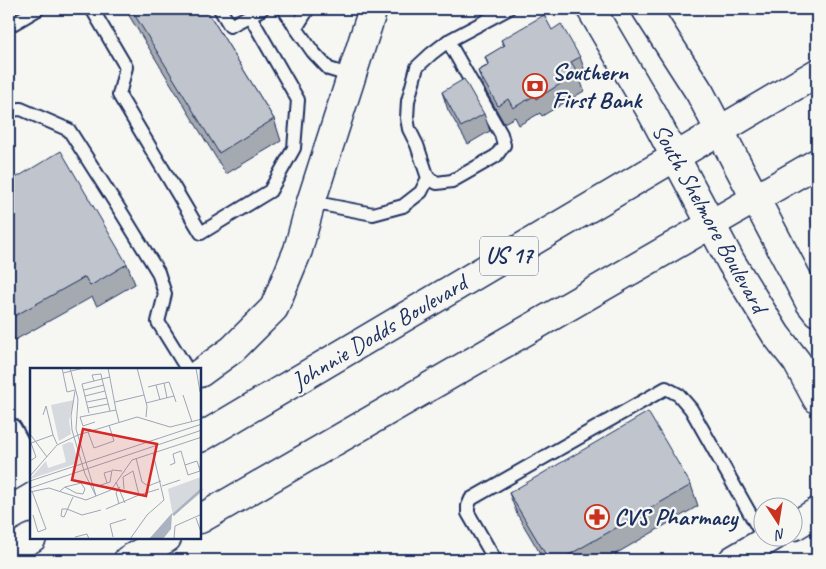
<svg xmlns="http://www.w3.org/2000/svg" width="826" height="569" viewBox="0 0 826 569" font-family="Caveat,sans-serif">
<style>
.green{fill:#d6d9dd;stroke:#78849e}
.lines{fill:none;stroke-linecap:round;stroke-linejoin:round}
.service-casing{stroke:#1b2f5e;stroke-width:16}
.minor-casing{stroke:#1b2f5e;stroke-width:29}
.tertiary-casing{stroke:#1b2f5e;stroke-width:31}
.trunk-casing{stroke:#1b2f5e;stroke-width:31}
.service{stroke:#f6f6f2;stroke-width:12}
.minor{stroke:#f6f6f2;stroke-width:25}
.tertiary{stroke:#f6f6f2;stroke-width:28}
.trunk{stroke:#f6f6f2;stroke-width:28}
.wall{fill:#a5a9b0;stroke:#1b2f5e}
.building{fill:#c0c4cd;stroke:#1b2f5e}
.labels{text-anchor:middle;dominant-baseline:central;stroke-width:4.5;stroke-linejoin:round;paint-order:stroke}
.shield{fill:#f6f6f2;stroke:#5d6b8a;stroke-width:1}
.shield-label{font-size:22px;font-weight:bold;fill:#1b2f5e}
.poi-label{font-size:24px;font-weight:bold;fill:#1b2f5e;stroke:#f6f6f2;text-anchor:start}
.street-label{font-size:24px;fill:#1b2f5e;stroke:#f6f6f2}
.inset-river{fill:none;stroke:#abb2c0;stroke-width:2.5}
.inset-road{fill:none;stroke:#9ea6b7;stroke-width:1}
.view{fill:#d62828;fill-opacity:0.15;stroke:#d62828;stroke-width:2.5}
.inset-edge{fill:none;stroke:#1b2f5e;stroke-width:2.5}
</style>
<rect width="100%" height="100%" fill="#f6f6f2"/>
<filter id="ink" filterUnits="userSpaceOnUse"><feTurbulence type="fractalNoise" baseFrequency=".02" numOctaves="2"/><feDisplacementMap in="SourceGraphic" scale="10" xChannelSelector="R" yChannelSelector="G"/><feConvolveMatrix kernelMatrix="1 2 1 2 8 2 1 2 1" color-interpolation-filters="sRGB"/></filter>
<g filter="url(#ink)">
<path class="green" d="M817,193V239C808,223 810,209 817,193Z"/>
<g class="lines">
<defs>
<g id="service">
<path d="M92,9L126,67L119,95L201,233L270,191L294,148L298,100L250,16"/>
<path d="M220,9L230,26L262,9"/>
<path d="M284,9L296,28L313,52L329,69L352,76"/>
<path d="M9,26L38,9"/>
<path d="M296,28L308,9"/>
<path d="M9,110L21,109L69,130L123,215L158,272L165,294L158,322L187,369"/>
<path d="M428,178L437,183L452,181L496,156L504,145L501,134L448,41"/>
<path d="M311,202L373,214L403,206L421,192L428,178L417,145L409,129L407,118L408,101L417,67L431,54L448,41L508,9"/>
<path d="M495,560L468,513V506L471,499L666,388L679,395L691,409L766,542"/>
</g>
<path id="minor" d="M9,431L28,466"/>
<g id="tertiary">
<path d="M591,9L652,113L731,262L776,335L797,362L817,399"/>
<path d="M646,9L700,93L810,303L817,312"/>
<path d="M200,373L233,349L274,308L298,250L311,202L373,9"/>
<path d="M9,477L31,464"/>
<path d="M794,526L817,512"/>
<path d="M733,560L774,536"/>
</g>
<g id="trunk">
<path d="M200,438L817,73"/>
<path d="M200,519L817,163"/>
<path d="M9,551L32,538"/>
<path d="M128,560L167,538"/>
</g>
</defs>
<use href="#service" class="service-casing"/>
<use href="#minor" class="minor-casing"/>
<use href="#tertiary" class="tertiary-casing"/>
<use href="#trunk" class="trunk-casing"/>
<use href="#service" class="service"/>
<use href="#minor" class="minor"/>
<use href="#tertiary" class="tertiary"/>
<use href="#trunk" class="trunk"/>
</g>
<g class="wall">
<path d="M125,9H206L274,119L281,141L226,174Z"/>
<path d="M552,30L580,57L586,74L580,78L584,91L542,116L540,113L519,125L515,117L504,123L484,88L478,71L488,65L485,57L504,46L501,40Z"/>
<path d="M442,92L484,114L490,131L468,144L448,110Z"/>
<path d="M9,182L127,264L135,284L97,306L92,297L15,340L9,329Z"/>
<path d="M691,485L698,506L605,560H544L517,514L509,493Z"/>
</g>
<g class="building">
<path d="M131,9H206L274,119L219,153Z"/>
<path d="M544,15L552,30L561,24L580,57L571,62L578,73L536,99L534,96L513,108L508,99L498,106L478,71L489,65L485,57L505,45L501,40Z"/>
<path d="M464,79L484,114L461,127L442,92Z"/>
<path d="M61,151L127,264L90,286L85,277L9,319V182Z"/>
<path d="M648,412L691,485L560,560H549L509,493Z"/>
</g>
</g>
<defs>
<symbol id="bank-ring" viewBox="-11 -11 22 22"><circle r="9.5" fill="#f6f6f2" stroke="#c8321e" stroke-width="1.5"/><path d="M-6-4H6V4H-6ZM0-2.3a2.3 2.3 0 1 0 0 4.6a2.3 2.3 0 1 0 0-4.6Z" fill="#c8321e"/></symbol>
<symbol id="pharmacy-ring" viewBox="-11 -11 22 22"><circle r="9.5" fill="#f6f6f2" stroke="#c8321e" stroke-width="1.5"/><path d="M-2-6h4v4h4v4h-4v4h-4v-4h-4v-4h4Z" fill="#c8321e"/></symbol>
</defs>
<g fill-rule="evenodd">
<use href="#bank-ring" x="521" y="72" width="28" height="28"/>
<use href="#pharmacy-ring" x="583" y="503" width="28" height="28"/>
</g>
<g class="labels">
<rect class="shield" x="480" y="236.5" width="58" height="39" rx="4"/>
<g class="shield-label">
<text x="509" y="256">US 17</text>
</g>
<g class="poi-label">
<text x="552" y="72">Southern<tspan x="552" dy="28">First Bank</tspan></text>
<text x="614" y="517">CVS Pharmacy</text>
</g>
<g class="street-label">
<text transform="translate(710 218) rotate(61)">South Shelmore Boulevard</text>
<text transform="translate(379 332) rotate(-31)">Johnnie Dodds Boulevard</text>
</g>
</g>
<g transform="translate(30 368)">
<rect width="171" height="171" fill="#f6f6f2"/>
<path d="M44,32L39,52L41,66L29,73L21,37ZM39,74L43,75L47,91L45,96L0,111L16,93L18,100L36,94L32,77ZM171,109V125L143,148L138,121Z" fill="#d6d9dd"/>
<path d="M142,145L141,161L133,171H119Z" fill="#abb2c0"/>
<path class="inset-river" d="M143,147L172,121"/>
<path class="inset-road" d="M32,0L37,24L45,22M40,0L48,31L46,61L66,128M78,0L86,42M107,0L117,38L116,49M166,0L170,24M33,5L54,0M80,9L64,13L62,7L71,6L72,11L80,43M134,15L137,30M126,17L139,14L144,28M118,19L126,17L130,32M54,22L74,17M45,23L41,48L42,62L55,106L66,128M153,27L162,54M55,28L75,23M57,34L77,30M85,34L114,27M116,35L144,28L146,34M58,40L78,36M59,45L52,16L64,13M13,47L16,38L23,67M65,54L53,58L50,49L86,42L89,54M58,64L64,80L84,73L79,57M0,66L17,89M106,90L112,114L118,118L131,113M0,93L6,89L1,75L23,67L27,76M140,97L145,95L143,86L151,83L155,97L167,93L169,99L172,98M155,97L158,107L170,103L169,99M0,108L27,77L48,67L107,49L140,59L172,51M0,113L172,56M86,114L95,135M77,115L74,105L81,103M68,118L80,114L82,102L92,103M132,118L150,112M35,119L51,115L55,121L53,126L46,125M0,120L172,62M2,123L16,161L8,164L3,147M30,123L35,119L46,125M0,124L19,120L56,132L81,122L102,92L172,69M109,127L129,121M89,136L86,125L90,119M37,141H32L31,148L34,149L43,129M37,141L52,147L71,142M76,141L109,127L103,103L93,109L94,121M166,150L172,167M45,169L57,166L59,171M83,169L80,156L96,151M100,171L117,147L134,132L123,85M144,171L145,158L172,146"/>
<path class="view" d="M53,61L127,76L116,128L42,112Z"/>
<rect width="171" height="171" class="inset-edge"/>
</g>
<rect width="826" height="569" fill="none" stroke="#f6f6f2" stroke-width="30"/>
<rect x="15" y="15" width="796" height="539" fill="none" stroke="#1b2f5e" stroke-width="2" filter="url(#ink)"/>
<g transform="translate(778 522) rotate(168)"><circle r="24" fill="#f6f6f2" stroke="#9ea6b7"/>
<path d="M0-4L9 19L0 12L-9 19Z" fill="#c8321e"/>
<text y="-8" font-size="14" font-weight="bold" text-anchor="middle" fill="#1b2f5e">N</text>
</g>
</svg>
